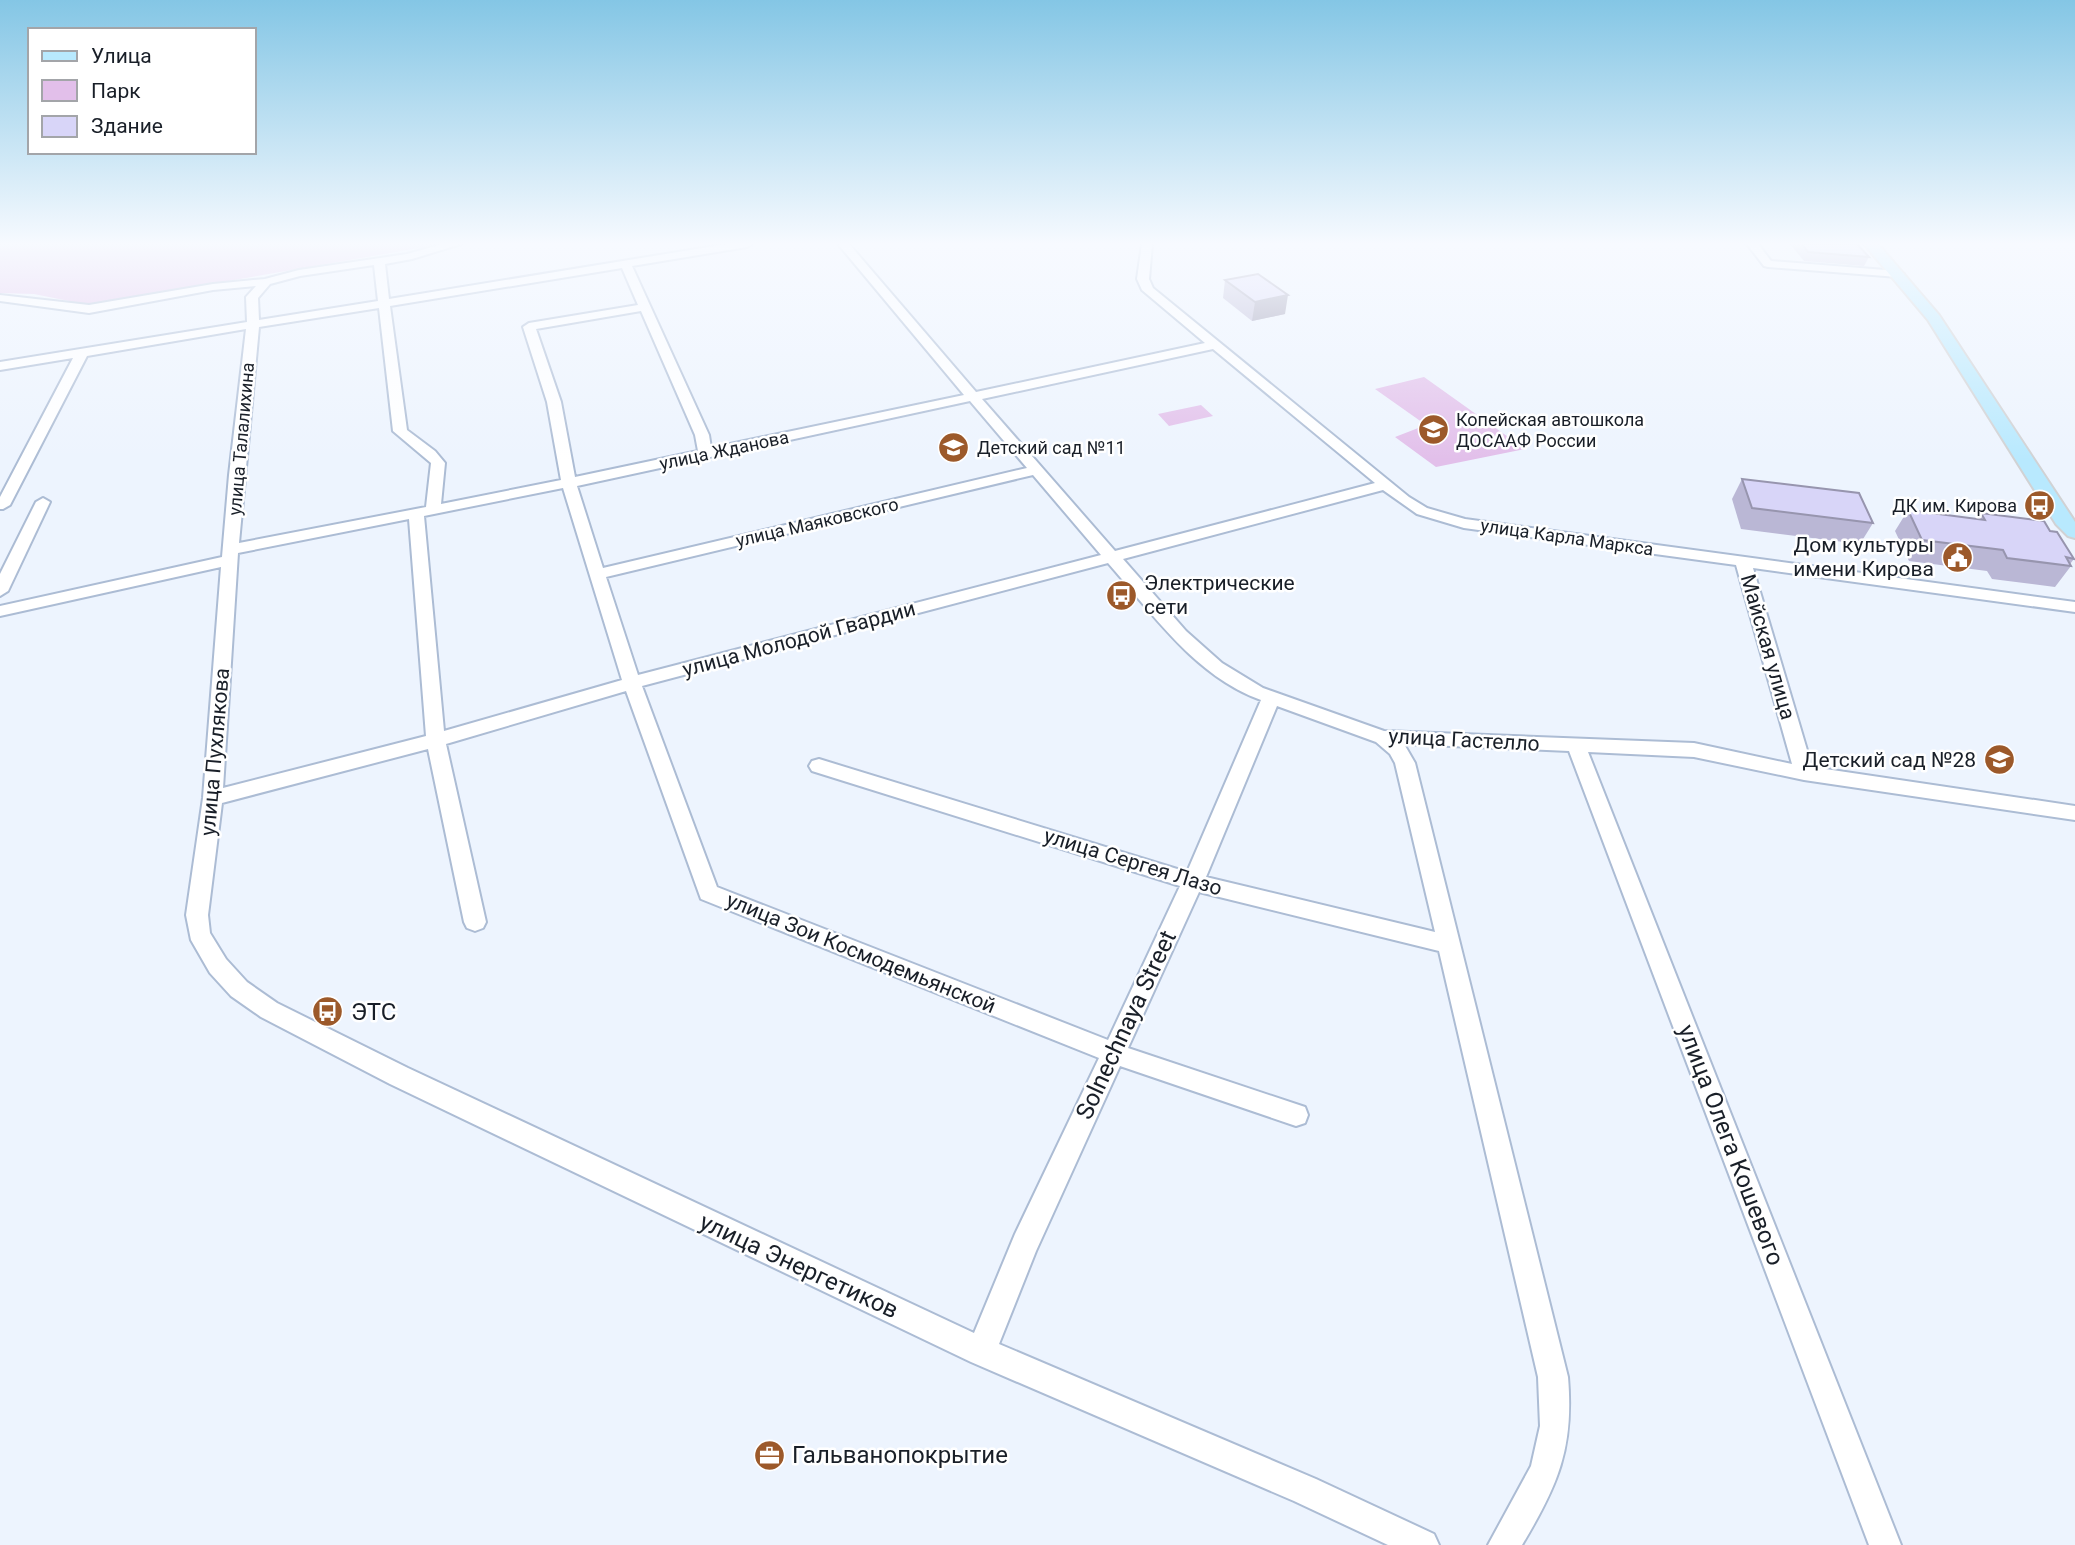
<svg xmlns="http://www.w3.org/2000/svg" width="2075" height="1545" viewBox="0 0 2075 1545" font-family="Roboto,sans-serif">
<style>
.green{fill:#e2bfea}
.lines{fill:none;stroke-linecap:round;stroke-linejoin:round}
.minor-casing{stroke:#acbcd4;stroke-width:4}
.major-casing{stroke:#d1d2d4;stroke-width:4}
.minor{fill:#fff;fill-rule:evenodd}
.major{fill:#b8e9fe;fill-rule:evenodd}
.wall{fill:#bab7d5}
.shaded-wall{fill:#9795ae}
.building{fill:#d8d5f8;stroke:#9795ae;stroke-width:2}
.labels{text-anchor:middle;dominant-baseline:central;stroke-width:5;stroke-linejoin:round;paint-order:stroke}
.far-poi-label{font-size:18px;fill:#191f28;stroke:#fff;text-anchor:start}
.far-street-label{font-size:18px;fill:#191f28;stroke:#fff}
.poi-label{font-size:21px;fill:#191f28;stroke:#fff;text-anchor:end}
.street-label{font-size:21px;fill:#191f28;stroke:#fff}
.near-poi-label{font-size:24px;fill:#191f28;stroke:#fff;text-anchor:start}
.near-street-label{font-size:24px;fill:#191f28;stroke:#fff}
</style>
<rect width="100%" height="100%" fill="#edf4fe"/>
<g class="green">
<path d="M0,244H442L89,305L34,294L0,293Z"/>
<path d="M1424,377L1525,449L1436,467L1395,437L1426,425L1375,389Z"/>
<path d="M1201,405L1213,416L1169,426L1158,414Z"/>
</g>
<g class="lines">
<defs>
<g id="minor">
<path d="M443,244H461L412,259L385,264L389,299L727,244H752L747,247L632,266L709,435L711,448L964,395L838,244H849L976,392L1205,343L1142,290L1137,279L1142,244H1152L1149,279L1153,288L1409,497L1427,508L1465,519L2075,602V612L1753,568L1812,767L2075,806V820L1804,780L1694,757L1588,752L1901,1545H1869L1569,751L1404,744L1415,763L1568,1377C1574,1448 1558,1485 1522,1545H1488L1531,1466L1540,1426L1538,1377L1439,951L1199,892L1128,1048L1305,1107L1308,1115L1305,1123L1296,1126L1120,1066L1036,1251L999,1344L1316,1479L1434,1534L1439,1545H1388L1294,1501L971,1362L390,1084L261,1017L231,996L210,973L191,940L186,915L203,798L221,567L0,616V606L222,557L229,475L246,329L87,356L10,505L3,509H0V497L73,358L0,370V362L247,322L246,297L256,286L213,290L89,313L0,301V295L89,305L213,284L265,279L299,270L407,254ZM374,265L378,301L259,320L258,298L270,284L300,276ZM622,268L638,305L529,323L523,327L547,402L561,480L441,504L445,463L435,451L407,430L390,306ZM379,308L393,431L431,463L426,507L239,543L259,327ZM641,311L695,435L698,451L575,477L561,402L536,329ZM1213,349L1375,483L1115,551L982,399ZM970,401L1027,468L603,568L577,486ZM1033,475L1101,555L638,675L606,577ZM563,488L622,680L444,731L424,516ZM1383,490L1417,514L1464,528L1736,565L1792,764L1694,743L1384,731L1263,688L1222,663L1186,631L1123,559ZM409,519L426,736L223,788L238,553ZM1108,563C1152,613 1196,677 1261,700L1187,872L819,759L812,761L809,766L812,771L1180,886L1108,1040L717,887L642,686ZM626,691L701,899L1099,1058L1015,1234L974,1333L408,1068L277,1003L247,982L226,959L210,933L208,915L222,803L428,749L464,922L467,928L475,931L483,928L486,922L446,744ZM1277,706L1376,742L1390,754L1395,763L1435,932L1206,877Z"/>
<path d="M1747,244H1758L1771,261L1898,271L1904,274L1898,277L1768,267L1764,266Z"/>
<path d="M43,498L50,502L8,591L0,596V574L36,502Z"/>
</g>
<path id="major" d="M1864,244H1878L1939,315L2075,522V538L2068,536L2056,524L1928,320Z"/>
</defs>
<use href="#minor" class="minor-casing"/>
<use href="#major" class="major-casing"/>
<use href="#minor" class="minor"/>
<use href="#major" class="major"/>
</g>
<g class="wall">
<path d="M1790,244H1857L1869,257L1864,266L1804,261Z"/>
<path d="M1225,280L1285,314L1252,321L1223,298Z"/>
<path d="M1742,479L1873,523L1860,544L1741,529L1732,499Z"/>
<path d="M1908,510L1977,519L1981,513L2050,531L2074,559L2070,564L2071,566L2055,587L1992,579L1987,571L1909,561L1895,531Z"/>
</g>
<path class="shaded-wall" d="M1288,295L1285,314L1252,321L1255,302Z"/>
<g class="building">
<path d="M1802,244H1857L1869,257L1808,252Z"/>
<path d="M1258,274L1288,295L1255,302L1225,280Z"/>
<path d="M1742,479L1859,493L1873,523L1752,508Z"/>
<path d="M1908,510L1985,520L1981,513L2044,521L2050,531L2057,532L2074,559L2066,557L2071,566L2007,558L2003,550L1922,540Z"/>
</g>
<linearGradient id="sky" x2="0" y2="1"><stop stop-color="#84c6e5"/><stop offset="0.53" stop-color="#f7faff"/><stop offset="1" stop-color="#f7faff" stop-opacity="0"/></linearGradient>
<rect width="2075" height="460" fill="url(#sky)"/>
<defs>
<symbol id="university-disc" viewBox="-11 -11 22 22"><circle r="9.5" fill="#9c592a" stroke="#fff"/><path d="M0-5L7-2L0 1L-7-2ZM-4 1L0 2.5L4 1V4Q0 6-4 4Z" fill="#fff"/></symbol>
<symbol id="school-disc" viewBox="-11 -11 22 22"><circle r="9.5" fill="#9c592a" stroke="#fff"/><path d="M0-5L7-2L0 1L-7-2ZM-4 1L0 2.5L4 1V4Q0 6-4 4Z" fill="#fff"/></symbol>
<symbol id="bus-disc" viewBox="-11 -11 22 22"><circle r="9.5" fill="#9c592a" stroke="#fff"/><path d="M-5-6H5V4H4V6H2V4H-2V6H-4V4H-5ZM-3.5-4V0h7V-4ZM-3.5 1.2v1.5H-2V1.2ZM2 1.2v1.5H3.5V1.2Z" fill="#fff"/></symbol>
<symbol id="civic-disc" viewBox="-11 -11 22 22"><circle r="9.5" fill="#9c592a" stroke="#fff"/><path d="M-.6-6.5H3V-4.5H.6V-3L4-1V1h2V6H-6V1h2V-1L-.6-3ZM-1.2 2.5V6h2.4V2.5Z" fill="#fff"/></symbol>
<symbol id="office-disc" viewBox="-11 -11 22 22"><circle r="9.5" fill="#9c592a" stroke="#fff"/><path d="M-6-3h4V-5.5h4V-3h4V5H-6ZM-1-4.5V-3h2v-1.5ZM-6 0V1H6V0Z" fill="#fff"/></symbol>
</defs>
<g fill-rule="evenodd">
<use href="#university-disc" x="1416" y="412" width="35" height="35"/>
<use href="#school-disc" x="936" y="430" width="35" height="35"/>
<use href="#bus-disc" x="2022" y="488" width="35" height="35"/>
<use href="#civic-disc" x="1940" y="540" width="35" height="35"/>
<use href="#bus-disc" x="1104" y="578" width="35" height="35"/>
<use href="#school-disc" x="1982" y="742" width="35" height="35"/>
<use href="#bus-disc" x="310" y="994" width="35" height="35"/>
<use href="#office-disc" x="752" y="1438" width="35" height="35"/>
</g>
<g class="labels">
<g class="far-poi-label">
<text x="1456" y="419">Копейская автошкола<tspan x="1456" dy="21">ДОСААФ России</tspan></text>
<text x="977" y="447">Детский сад №11</text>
<text x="2017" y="505" text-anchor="end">ДК им. Кирова</text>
</g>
<g class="far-street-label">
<text transform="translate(241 439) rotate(-85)">улица Талалихина</text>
<text transform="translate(724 450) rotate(-12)">улица Жданова</text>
<text transform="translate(817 522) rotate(-13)">улица Маяковского</text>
<text transform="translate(1567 537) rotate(8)">улица Карла Маркса</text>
</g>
<g class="poi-label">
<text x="1934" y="545">Дом культуры<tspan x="1934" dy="24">имени Кирова</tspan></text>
<text x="1144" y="583" text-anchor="start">Электрические<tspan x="1144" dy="24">сети</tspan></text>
<text x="1976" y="760">Детский сад №28</text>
</g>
<g class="street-label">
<text transform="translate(799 639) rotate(-15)">улица Молодой Гвардии</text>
<text transform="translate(1768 647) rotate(74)">Майская улица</text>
<text transform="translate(1464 740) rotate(3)">улица Гастелло</text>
<text transform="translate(215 752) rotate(-85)">улица Пухлякова</text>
<text transform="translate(1133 862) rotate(17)">улица Сергея Лазо</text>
<text transform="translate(861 953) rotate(22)">улица Зои Космодемьянской</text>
</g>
<g class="near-poi-label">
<text x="351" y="1012">ЭТС</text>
<text x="792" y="1455">Гальванопокрытие</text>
</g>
<g class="near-street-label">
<text transform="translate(1126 1025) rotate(-65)">Solnechnaya Street</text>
<text transform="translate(1731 1145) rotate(69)">улица Олега Кошевого</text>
<text transform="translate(799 1266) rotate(25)">улица Энергетиков</text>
</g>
</g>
<rect x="28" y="28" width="228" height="126" fill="#ffffff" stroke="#a3a5a9" stroke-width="2"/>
<rect x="42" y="51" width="35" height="10" fill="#b8e9fe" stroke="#a3a5a9" stroke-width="2"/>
<text x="91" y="63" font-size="21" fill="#191f28">Улица</text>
<rect x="42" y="80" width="35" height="21" fill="#e2bfea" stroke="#a3a5a9" stroke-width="2"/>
<text x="91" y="98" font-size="21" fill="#191f28">Парк</text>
<rect x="42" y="116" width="35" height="21" fill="#d8d5f8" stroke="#a3a5a9" stroke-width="2"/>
<text x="91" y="133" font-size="21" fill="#191f28">Здание</text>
</svg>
